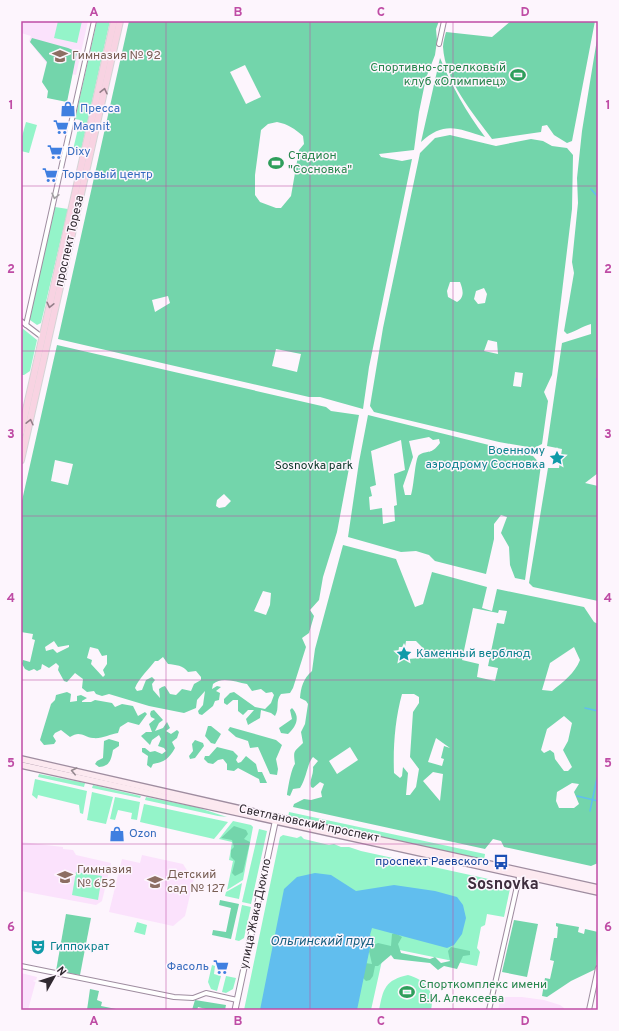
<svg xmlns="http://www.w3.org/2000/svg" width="619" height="1031" viewBox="0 0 619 1031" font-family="Overpass,sans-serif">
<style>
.built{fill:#fbe2fc}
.green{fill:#94f4c9}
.forest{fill:#73d5ab;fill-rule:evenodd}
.water{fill:#61beee}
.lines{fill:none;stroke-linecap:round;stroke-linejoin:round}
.stream{stroke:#61beee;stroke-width:1.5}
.minor-casing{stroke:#9f8da0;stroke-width:6}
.tertiary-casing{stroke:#9f8da0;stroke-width:7}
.secondary-casing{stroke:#9f8da0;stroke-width:8}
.primary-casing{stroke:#d6d4d6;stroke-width:8}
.minor{stroke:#fff;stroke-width:4}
.tertiary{stroke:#fff;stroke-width:5}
.secondary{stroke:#fce9f0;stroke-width:5.5}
.primary{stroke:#f8d3e2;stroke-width:6}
.oneway{stroke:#947e89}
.oneway2{stroke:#a29fa2}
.oneway3{stroke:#968990}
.grid{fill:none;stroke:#bf4ca5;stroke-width:1;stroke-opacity:0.55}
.labels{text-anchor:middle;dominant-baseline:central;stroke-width:3;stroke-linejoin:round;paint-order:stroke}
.education-label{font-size:12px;fill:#785e54;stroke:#fdf5fd;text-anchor:start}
.leisure-label{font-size:12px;fill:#27864d;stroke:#fdf5fd;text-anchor:start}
.shop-label{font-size:12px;fill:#366cbe;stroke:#fdf5fd;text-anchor:start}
.street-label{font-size:12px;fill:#302930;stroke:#fdf5fd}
.culture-label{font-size:12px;fill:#0d838f;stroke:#fdf5fd;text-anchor:start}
.park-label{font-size:12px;fill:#083525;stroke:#fdf5fd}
.transit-label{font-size:12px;fill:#164399;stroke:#fdf5fd;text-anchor:end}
.water-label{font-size:13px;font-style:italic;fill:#175f7f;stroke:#fdf5fd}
.district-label{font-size:16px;font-weight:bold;fill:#3e2e3e;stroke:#fdf5fd}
.neatline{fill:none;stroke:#bf4ca5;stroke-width:1.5}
.grid-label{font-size:13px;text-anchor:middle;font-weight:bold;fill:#bf4ca5}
</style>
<rect width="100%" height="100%" fill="#fdf5fd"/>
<g class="built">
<path d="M21,21H88L76,75L52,70L29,41L31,36L21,33Z"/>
<path d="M21,842L63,847V849L73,850L76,855L111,863L102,901L96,905L21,891Z"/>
<path d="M142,855L183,864L188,872L195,874L185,916L173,926L109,912L122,859L140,863Z"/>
<path d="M21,973L37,977L28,1010H21Z"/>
<path d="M501,997H522L544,1000L560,1005L564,1008L563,1010H498Z"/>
</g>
<g class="green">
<path d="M58,21H82L77,43L54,38Z"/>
<path d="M97,21H110L80,155L72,154L80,120L75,119Z"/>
<path d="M26,122L37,125L29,153L21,151V140Z"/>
<path d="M55,207L68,209L41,323L37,325L30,320V315Z"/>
<path d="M22,328L37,340L30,371L24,375H21Z"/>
<path d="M39,774L85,783L84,787L38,777Z"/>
<path d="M35,779L87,791L83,814L80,813L79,805L38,795L37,799L32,795Z"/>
<path d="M93,785L141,796L140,798L92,788Z"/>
<path d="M92,792L113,797L106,824L87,820Z"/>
<path d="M115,797L140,802L137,820L131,819L132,813L118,810L115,820L110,819Z"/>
<path d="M146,797L196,807L227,817L218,816L145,800Z"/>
<path d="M144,804L228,822L214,839L140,822Z"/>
<path d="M289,812L485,854L484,861L288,819Z"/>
<path d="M233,821L251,825L253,827L243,880L227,890L233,861L229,860L232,842L219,839Z"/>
<path d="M259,829L267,831L251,904L242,902Z"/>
<path d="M283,835L297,838L301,836L304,839L329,845L334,844L341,847H349L361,851L511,884L504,917L487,914L485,925L481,927L477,948L480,952L477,966L385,947L371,1010H244L280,837Z"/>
<path d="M76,872L102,876L98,900L72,895Z"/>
<path d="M242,883L239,899L225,896L226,892Z"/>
<path d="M242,905L251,907L244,938L239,941L235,940Z"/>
<path d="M137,922L147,925L145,935L134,932Z"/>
<path d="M212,965L215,966L214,974L221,976L217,991L211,989L208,982Z"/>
<path d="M408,975C426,980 435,991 431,1010H379C383,989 385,980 408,975Z"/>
<path d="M226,976L236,978L233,989L226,993L222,992Z"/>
</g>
<g class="forest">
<path d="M129,21H439L436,29L437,41L435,55L426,78L419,112L414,150L379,154L381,157L402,161L412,159L369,367L363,409L320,397H309L58,339ZM245,65L261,97L246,104L230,72ZM277,122C288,124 295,129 303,136L304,144L299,150L291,196L281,208H276L260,202L255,195V175L261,130L268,124ZM168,296L170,303L155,312L152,300ZM276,349L301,354L297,372L272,366Z"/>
<path d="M511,21H595L572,141L567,143L554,135L547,125L542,126L541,132L492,139C473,113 445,81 443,47C443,42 445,36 446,32L492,37Z"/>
<path d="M598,33V473L585,483L598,486V601L533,587L529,583L548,468H559L562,449L547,446L562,343L591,334V324C583,326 572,333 567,334L564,331L574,273L572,262L578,203L577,178L582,131Z"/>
<path d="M32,38L68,48L77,52L67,102L47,98L48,91L42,82L47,62L30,42Z"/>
<path d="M440,58C452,86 466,112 485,137C457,128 444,121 421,142Z"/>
<path d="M450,135L496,146L531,139L543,141L552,146L567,148L573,155L572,209L552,375L544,392L548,401L542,444L534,448L499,442L374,412L370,406L383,328L420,153L435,138ZM450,282H460C463,290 465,297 457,302L448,297L447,291ZM484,288L487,294L485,303L478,304L474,299L476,291ZM488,340L497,342L498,354L484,351ZM515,372L523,373L521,387L513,386Z"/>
<path d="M57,345L326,407L331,411L359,415L337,532L323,577L319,600L310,610L314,616L309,633L302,638L306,647L293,688L290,693L281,694C275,701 280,708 275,716L271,713L261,710L260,718L248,725L246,719L254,710H248L243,715L238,711V700H233L227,705L224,703V699L230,693L234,692L255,707L265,709L271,703L274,695L272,692L266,693L261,689L252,691L247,684C236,682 222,676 213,684L212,689L217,686L221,687L216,691L220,693L219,700L215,701L213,706L202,715L199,714L198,711L203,705L205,691L197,700L196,708L184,713L149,706L109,694L102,696L96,694L94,691L87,692L82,688L83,679L75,673L67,682L64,681L58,670L59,666L56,663L49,668L42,664L41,669L37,671L34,669L29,671L25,669L22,664L23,660L30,662L35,640L32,639L33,634L21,632V505ZM55,460L73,464L68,485L51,481ZM224,494L231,501L225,507L219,508L216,506L217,500ZM263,591L271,593L270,605L266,615L254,611ZM54,641L58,647L69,645V647L57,653L53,649L46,651L45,647ZM90,647L98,649L102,656L107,655V664L103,670L105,675L103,677L91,664L92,660L87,658ZM163,657L168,664C176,665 183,665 188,672L196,671L201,677V680L194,684L191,691L182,689L176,695L170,694L165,686L162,687L159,689L160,698L153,690L152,684L155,680L152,677L146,680L142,690L137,691L135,688C139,678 149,669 155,661H158Z"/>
<path d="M368,415L533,456L541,465L525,580L515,578L510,565L509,547L501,533L507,517L501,515L494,524V539L486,574L435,561L429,555L416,551L401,552L348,537L359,462ZM429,437L433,440L439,439L440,443C430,456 429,449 419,455C415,458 414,487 411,495H405L403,486L413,457L409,441ZM401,440L405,470L394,474L397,505L394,506L395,521L383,524L382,508L370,510L369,497L372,496L370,487L376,485L371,451Z"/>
<path d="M343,545L396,559L415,607L423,604L432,572L487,587L482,608L492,611L497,589L584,607L594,622L598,624V863L591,866L504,847L501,841L493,839L485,849L293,807L294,804L304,799L311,800L322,797L321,792L324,784L320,782L313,788L311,787C309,779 314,775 313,767L318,761L313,757C307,764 307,777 300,788L293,789L290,796L287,795C288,788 291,769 295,764C293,750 294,752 303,743L301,732L305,724L308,704L306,701L300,698C301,687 303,679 312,671L315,649ZM473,608L498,613L499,610L507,611L504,624L497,623L488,666L498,668L495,681L477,677L479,664L462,660ZM406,641H416L423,648L424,654L420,658L408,659L398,654L399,647H405ZM574,647L580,660C575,673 563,682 552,691L542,690L550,663ZM402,694H414L419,697V703L413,712L410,757L419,769L416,787L410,795H406L408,773L403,767L402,776L400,778L394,773C393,747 395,719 402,694ZM564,716L572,723L568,741L563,750L572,767L568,771H564L555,759L554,753L550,750L544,753L541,750L547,729ZM436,738L450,748L444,746L441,758L444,759L442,766L428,762ZM350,747L358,760L337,774L329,761ZM433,772L443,774L440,801L423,781ZM572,783L579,784L574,792L579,804L574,808H559L556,801L557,792Z"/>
<path d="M67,692L71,694L70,702L77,701V696L81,695L87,698L82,701V702H91L95,700L112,703L115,707L122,704L133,706L138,716L145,712L147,714L139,725L128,722L120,727L118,733C110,734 102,739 93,738C84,737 80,730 70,737L61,730L55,733L53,736L56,741L54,744L44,745L40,740L51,704L55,700L56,695Z"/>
<path d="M292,708C301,717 296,727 288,734L281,733L279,728L292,719L290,710Z"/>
<path d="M154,710L163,720L159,723L155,731L163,728L167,722L170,728L166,731L171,734L177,730L179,732L177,738L172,742L175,748C169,759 164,762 153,764L151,768L147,765L148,756L142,752V748H145L150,752L155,751L162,754L166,751L164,748L158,746L161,739L159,735L152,740L150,745L141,736L146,732H152L149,724L155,719L151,717L150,714L151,711Z"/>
<path d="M208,726H211L221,734L215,744L211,743L205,736Z"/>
<path d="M230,727L276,740L282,745L276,759L278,769L277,775L270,774L258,747L250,748L248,741L236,737L228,730Z"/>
<path d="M109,739L119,742V746L113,750C111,760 110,766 99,767L95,764L97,761L103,758L104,741Z"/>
<path d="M195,740L203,743L204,746L195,758L190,759L189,756L193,751L192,744Z"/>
<path d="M217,747L233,751L238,756L236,760L238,763L241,762L246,756L256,764L258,772H262L267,783H260L259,779L238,768L234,771L227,770V764L223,759L218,760L213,764L208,763L204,759L205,756H209Z"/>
<path d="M234,826L246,830L248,834L244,839L250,842L243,872L235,876L232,873L235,861L231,857V850L234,847L232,840L221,838Z"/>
<path d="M220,900L239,904L231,939L212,935L213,930L226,932L231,908L219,905Z"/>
<path d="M66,914L91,918L80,975L56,971Z"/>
<path d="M514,920L538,924L527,977L502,972Z"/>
<path d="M556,923L579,927L578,932L584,934L585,929L598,932L596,969L571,981L547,997L542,996L545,978L550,979L554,961L550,960L554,938H557L558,927L556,926Z"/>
<path d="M395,933L402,937L398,944L401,953L430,959L435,957L441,963L450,961L448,951L451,947L470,951V955L463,956L457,969L444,966L438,970L430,963L394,959L391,955L378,966H375L373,976L370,980L366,981L362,977L365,963L372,964L369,951L371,946L378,943L391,946L392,934Z"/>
<path d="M90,989L99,991L97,1000L102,1002L101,1006L121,1010H87Z"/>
<path d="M195,1000L226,1005L225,1010H210L198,1007L197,1010H192Z"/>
</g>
<path class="water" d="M315,873L331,875L356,891L394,885L435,891L457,897L463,905L466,918L462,934L454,945L447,948L372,928L370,935L372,938L357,1010H260L284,889L297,877Z"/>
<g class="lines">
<g class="stream">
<path d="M591,189L598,197"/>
<path d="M596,379H598"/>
<path d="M585,708L598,711"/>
<path d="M598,774V772"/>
<path d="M577,796L598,801"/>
<path d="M590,811L597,778"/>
</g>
<defs>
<g id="minor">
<path d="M439,44L444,21"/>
<path d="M21,321L42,337"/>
<path d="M26,325L94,21"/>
<path d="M21,966L174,997L193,998L206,993L237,1000"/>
<path d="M489,1010L520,873"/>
<path d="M589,1010L598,968"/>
</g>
<path id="tertiary" d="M235,1010L276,818"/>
<g id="secondary">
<path d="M21,759L276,817L598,888"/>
<path d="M21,765L598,892"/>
</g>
<g id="primary">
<path d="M21,432L114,21"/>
<path d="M21,460L120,21"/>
</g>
</defs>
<use href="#minor" class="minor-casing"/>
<use href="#tertiary" class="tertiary-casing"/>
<use href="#secondary" class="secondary-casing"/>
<use href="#primary" class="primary-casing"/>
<use href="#minor" class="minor"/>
<use href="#tertiary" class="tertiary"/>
<use href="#secondary" class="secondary"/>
<use href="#primary" class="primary"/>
</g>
<defs><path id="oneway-chevron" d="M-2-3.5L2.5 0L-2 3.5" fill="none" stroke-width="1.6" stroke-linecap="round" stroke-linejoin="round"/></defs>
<g class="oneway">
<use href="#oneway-chevron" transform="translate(104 91) rotate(-77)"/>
<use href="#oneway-chevron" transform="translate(50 305) rotate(103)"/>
<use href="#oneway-chevron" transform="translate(30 422) rotate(-77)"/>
</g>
<use class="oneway2" href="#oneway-chevron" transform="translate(55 196) rotate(103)"/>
<use class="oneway3" href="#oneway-chevron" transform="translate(74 771) rotate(-167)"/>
<path class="grid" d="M166,21V1010M310,21V1010M453,21V1010M21,186H598M21,351H598M21,516H598M21,680H598M21,844H598"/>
<defs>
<symbol id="school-bare" viewBox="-9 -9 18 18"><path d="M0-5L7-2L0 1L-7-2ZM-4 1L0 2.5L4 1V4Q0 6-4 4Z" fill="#8d6e63" stroke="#fdf5fd" stroke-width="2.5" paint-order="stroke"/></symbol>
<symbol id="stadium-bare" viewBox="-9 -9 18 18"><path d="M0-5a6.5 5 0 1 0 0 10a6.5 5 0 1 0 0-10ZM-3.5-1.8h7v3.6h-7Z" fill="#2e9e5b" stroke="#fdf5fd" stroke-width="2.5" paint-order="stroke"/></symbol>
<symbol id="shop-bare" viewBox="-9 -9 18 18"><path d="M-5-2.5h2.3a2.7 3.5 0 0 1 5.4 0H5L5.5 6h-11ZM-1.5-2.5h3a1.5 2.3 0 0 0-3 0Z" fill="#3f7fe0" stroke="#fdf5fd" stroke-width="2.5" paint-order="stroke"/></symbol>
<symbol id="supermarket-bare" viewBox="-9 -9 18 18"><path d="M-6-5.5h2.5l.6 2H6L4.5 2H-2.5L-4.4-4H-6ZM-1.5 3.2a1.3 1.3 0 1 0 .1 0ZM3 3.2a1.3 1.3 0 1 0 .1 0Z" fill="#3f7fe0" stroke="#fdf5fd" stroke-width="2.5" paint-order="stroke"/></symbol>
<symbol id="sight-bare" viewBox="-9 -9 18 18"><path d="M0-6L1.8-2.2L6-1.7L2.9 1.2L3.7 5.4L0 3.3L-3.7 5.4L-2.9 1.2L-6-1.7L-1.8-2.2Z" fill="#0f9aa8" stroke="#fdf5fd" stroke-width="2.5" paint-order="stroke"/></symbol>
<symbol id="bus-bare" viewBox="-9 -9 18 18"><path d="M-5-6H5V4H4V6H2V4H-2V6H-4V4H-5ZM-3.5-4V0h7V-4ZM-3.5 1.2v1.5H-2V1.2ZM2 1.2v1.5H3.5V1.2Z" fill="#1a4fb4" stroke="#fdf5fd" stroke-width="2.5" paint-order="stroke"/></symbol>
<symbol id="theatre-bare" viewBox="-9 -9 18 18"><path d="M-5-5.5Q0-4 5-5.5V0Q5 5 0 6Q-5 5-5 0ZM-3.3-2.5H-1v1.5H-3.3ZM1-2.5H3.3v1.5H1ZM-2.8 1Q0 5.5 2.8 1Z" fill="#0f9aa8" stroke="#fdf5fd" stroke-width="2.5" paint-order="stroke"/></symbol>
</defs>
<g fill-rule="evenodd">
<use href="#school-bare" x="49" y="45" width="22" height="22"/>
<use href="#stadium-bare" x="507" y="64" width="22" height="22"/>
<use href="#shop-bare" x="57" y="98" width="22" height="22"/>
<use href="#supermarket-bare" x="50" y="116" width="22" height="22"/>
<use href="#supermarket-bare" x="44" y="141" width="22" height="22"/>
<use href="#stadium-bare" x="265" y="152" width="22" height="22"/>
<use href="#supermarket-bare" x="39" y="164" width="22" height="22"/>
<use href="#sight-bare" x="546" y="447" width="22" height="22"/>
<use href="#sight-bare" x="393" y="643" width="22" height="22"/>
<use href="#shop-bare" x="106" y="823" width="22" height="22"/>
<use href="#bus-bare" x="490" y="851" width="22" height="22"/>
<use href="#school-bare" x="54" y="866" width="22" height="22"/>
<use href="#school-bare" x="144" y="871" width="22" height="22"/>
<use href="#theatre-bare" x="27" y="936" width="22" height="22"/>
<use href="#supermarket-bare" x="210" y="956" width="22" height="22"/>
<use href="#stadium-bare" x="396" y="981" width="22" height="22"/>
</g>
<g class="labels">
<g class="education-label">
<text x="72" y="56">Гимназия № 92</text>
<text x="77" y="870">Гимназия<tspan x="77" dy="14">№ 652</tspan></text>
<text x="167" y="875">Детский<tspan x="167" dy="14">сад № 127</tspan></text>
</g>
<g class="leisure-label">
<text x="506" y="68" text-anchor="end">Спортивно-стрелковый<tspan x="506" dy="14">клуб «Олимпиец»</tspan></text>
<text x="288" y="156">Стадион<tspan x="288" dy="14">"Сосновка"</tspan></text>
<text x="419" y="985">Спорткомплекс имени<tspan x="419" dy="14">В.И. Алексеева</tspan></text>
</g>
<g class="shop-label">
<text x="80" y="109">Пресса</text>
<text x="73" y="127">Magnit</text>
<text x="67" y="152">Dixy</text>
<text x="62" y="175">Торговый центр</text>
<text x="129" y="834">Ozon</text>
<text x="209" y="967" text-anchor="end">Фасоль</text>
</g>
<g class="street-label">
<text transform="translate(70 241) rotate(-77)">проспект Тореза</text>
<text transform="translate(309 824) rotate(12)">Светлановский проспект</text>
<text transform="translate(256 914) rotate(-78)">улица Жака Дюкло</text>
</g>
<g class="culture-label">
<text x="545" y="451" text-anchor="end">Военному<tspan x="545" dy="14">аэродрому Сосновка</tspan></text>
<text x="416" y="654">Каменный верблюд</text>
<text x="50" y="947">Гиппократ</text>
</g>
<g class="park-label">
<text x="314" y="466">Sosnovka park</text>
</g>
<g class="transit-label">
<text x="489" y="862">проспект Раевского</text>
</g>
<g class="water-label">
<text x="322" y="942">Ольгинский пруд</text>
</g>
<g class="district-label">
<text x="503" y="885">Sosnovka</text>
</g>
</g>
<rect width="619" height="1031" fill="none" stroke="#fdf5fd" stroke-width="44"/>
<g transform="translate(54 977) rotate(51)" stroke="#fdf5fd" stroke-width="3" paint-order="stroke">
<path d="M0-3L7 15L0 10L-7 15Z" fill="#302930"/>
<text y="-6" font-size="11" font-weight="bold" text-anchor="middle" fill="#302930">N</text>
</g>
<rect x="22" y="22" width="575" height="987" class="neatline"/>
<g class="grid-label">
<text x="94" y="16">A</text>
<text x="238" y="16">B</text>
<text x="381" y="16">C</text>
<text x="525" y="16">D</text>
<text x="11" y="109">1</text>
<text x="608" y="109">1</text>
<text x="11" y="273">2</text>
<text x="608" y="273">2</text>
<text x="11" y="438">3</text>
<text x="608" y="438">3</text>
<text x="11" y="602">4</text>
<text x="608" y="602">4</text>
<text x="11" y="767">5</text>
<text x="608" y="767">5</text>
<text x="11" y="931">6</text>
<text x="608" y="931">6</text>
<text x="94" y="1025">A</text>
<text x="238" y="1025">B</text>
<text x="381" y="1025">C</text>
<text x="525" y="1025">D</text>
</g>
</svg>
